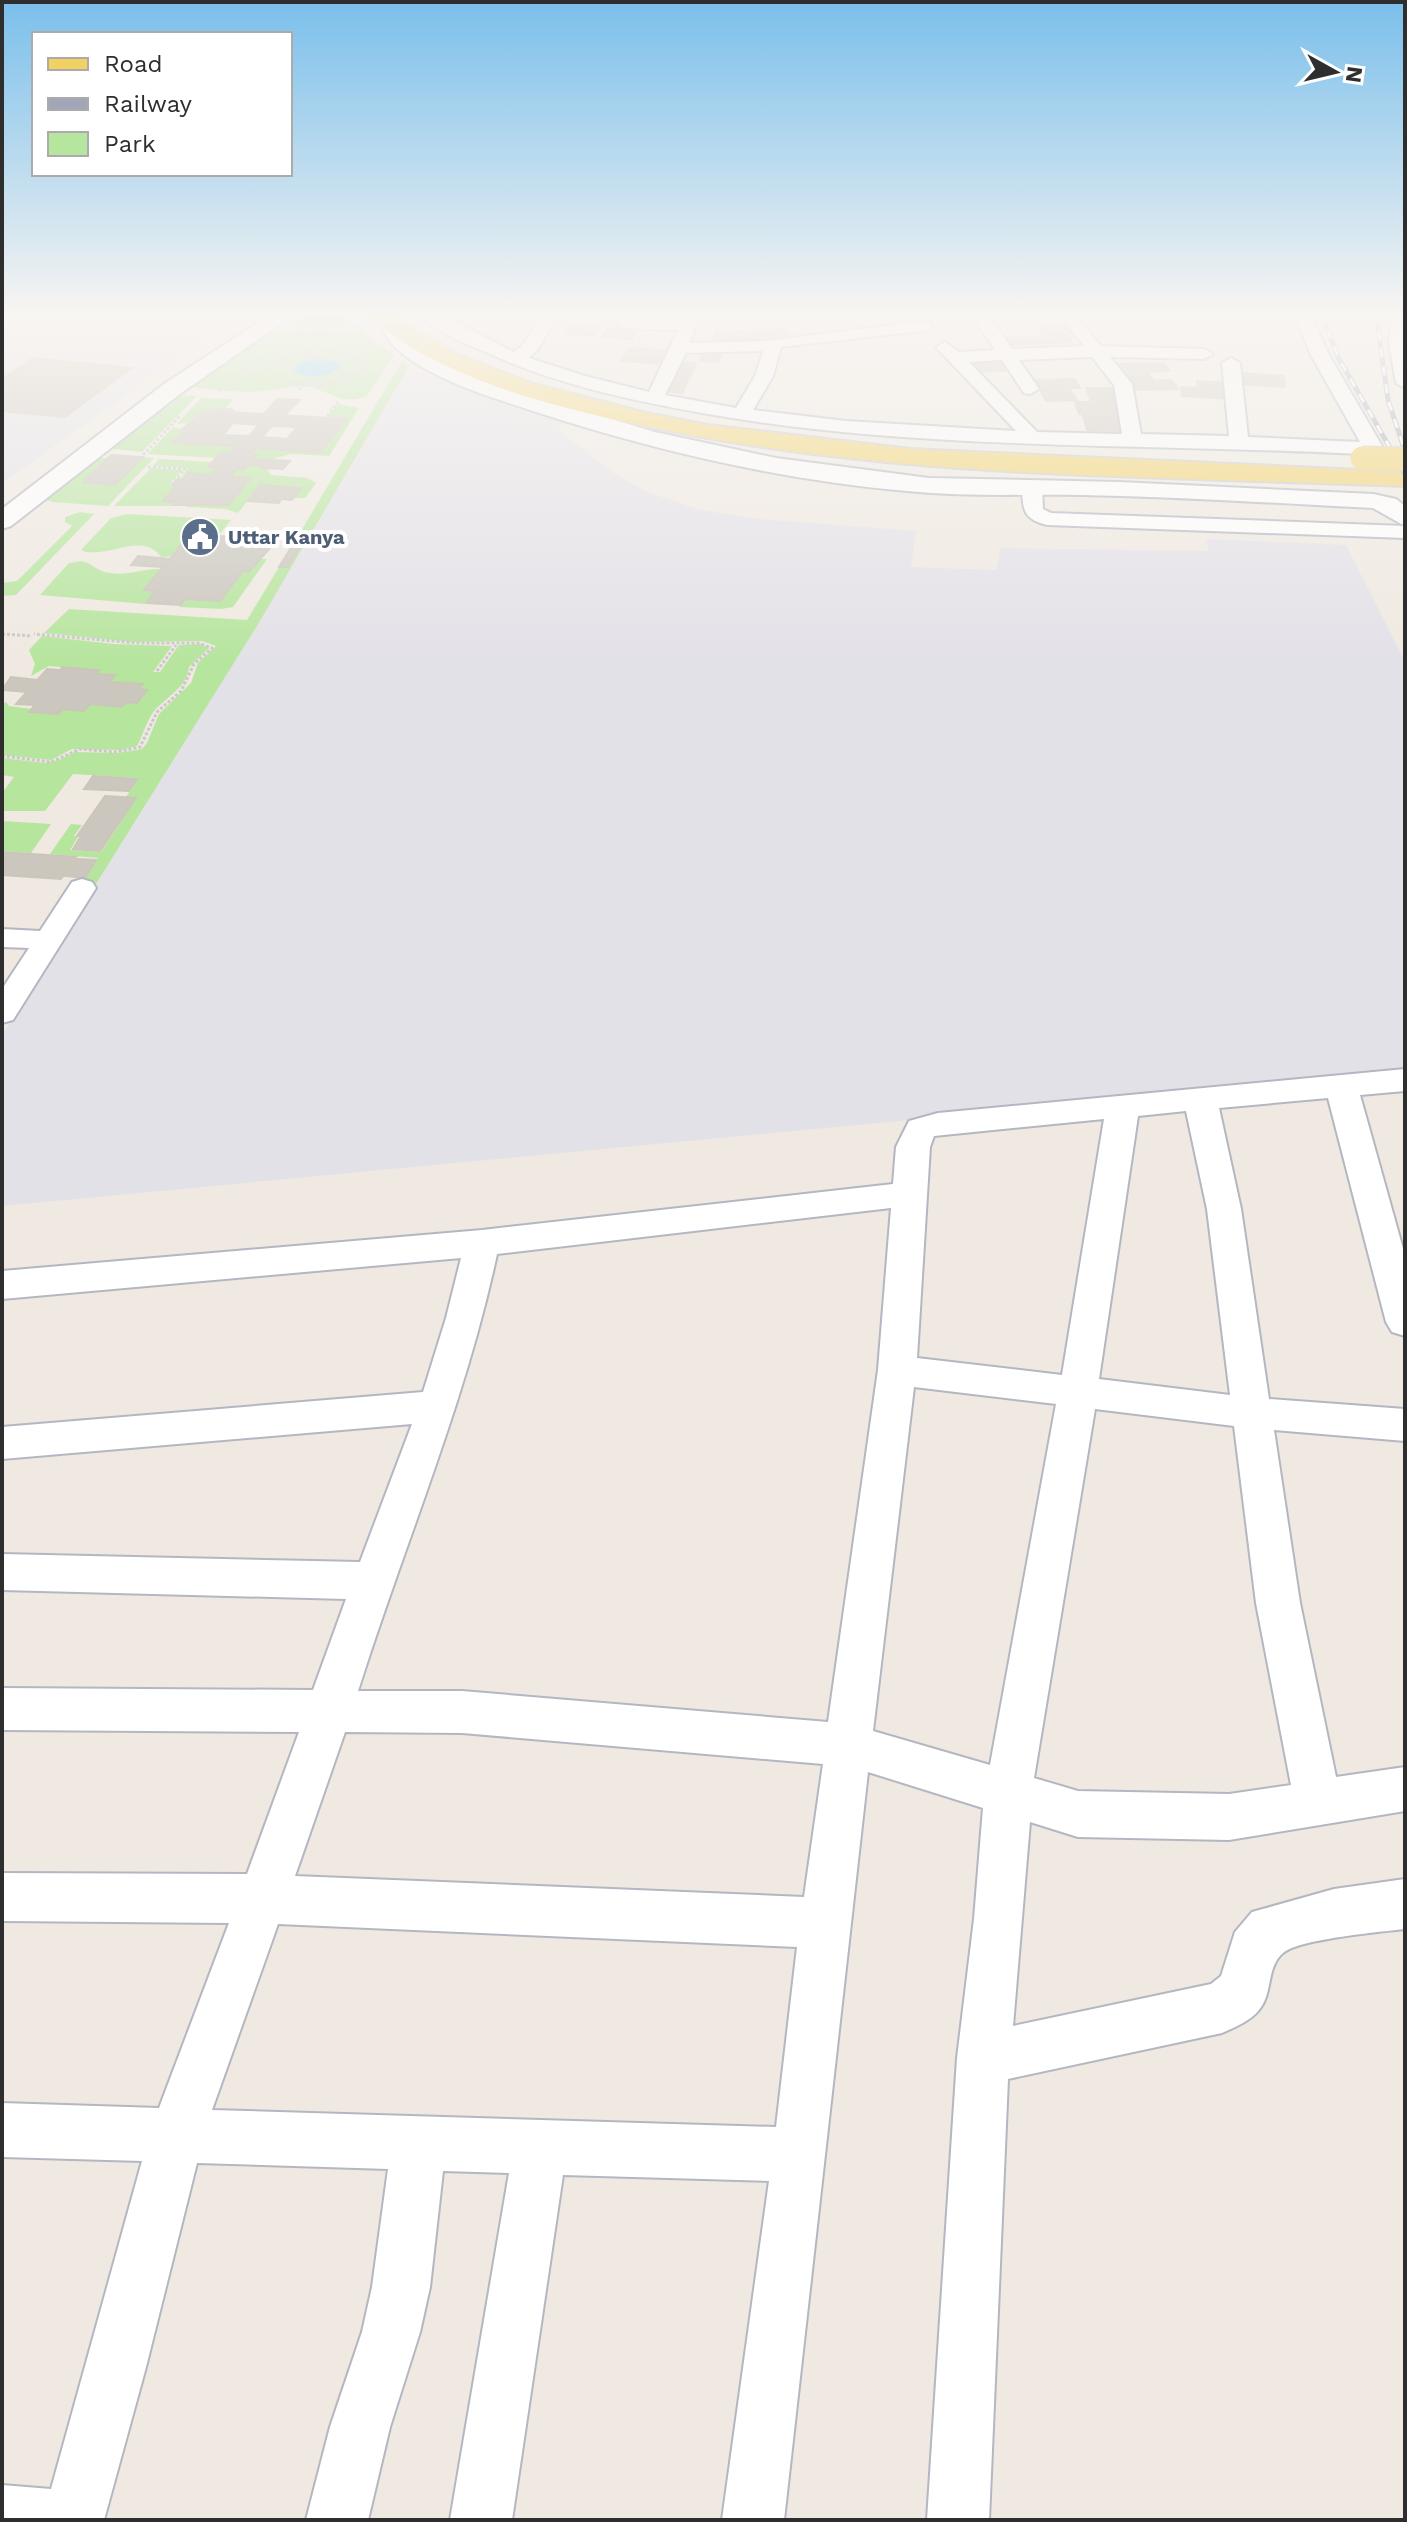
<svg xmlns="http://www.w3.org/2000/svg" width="1407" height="2522" viewBox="0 0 1407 2522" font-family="'Work Sans',sans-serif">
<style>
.industrial{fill:#e3e1e8}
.green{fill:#b6e59e}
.water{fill:#75cff0}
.building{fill:#cbc7bf;stroke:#cbc5ba;stroke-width:2;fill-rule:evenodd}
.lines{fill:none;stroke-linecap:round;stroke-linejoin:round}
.street-casing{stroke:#b4b7c1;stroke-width:4}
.secondary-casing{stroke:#b4b7c1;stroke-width:4}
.primary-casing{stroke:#c9c9c9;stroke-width:4}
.path{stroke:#c9c9c9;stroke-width:3;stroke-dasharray:3 2;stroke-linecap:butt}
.street{fill:#fff;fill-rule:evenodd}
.secondary{fill:#fff;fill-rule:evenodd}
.primary{fill:#f2d163;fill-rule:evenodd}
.rail-casing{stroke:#a3a6b8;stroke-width:5}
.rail{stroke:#fff;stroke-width:3;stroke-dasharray:9;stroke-linecap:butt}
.primary-bridge-casing{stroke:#c9c9c9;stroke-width:25;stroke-linecap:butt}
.primary-bridge{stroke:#f2d163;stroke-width:23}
.labels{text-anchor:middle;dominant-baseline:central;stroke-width:8;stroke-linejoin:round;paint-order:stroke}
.far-service-label{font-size:20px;font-weight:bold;fill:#4e5e75;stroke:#fff;text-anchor:start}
</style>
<rect width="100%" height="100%" fill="#efe9e1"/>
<g class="industrial">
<path d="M2,313H243L2,483Z"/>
<path d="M407,368L569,421L557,429L615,474L650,493L700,510L758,519L916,531L911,567L997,570L1000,548L1209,551L1206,539L1346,545L1405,662V1073L2,1206V1035L257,626Z"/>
</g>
<g class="green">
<path d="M339,313L394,355L367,396C344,405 333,394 314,388C298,383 280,390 264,391C239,393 212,390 188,386L268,331L279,332L296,319Z"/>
<path d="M402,361L409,366L257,626L96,884L82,883L98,858L50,854L71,824L82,825L74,836L78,837L70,850L101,852L136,799L126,797L138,778L73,774L45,811H2V793L14,777L2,775V758L45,763L59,760L75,752L118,753L142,749L147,743L159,714L191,683L198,663L216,646L202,641L134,642L44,633L69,609L247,620L279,567H288L300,547L292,546Z"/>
<path d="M173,395L197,396L142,452L103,448Z"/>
<path d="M201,398L234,399L224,409L205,410L193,422L177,424Z"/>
<path d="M338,404L359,408L329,456L290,454L270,460L254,459L257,455L250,454L256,448L320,453L346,419L327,418Z"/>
<path d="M173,427L185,430L174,443L235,446L229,453L221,452L216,458L148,454Z"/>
<path d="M143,457L154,458L108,506L53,502L43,499L91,458H108L84,482L115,485Z"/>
<path d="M159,459L212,462L209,467L218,468L211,475L188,473L180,479L188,468L153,466Z"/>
<path d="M248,465L265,466L271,475L307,478L316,483L305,498H294L300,488L260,485L238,513L225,509L186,507L189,503L228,505L250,478L230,477L236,469L244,470Z"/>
<path d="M151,468L182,470L169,484L176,486L163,500L174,502L170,506H114Z"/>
<path d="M80,512L94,514L16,595L2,596V583L17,581L72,526L65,522V517Z"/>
<path d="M127,514L231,520L218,536C196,534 183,558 161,557C142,530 105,561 81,550L111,518Z"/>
<path d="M259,559H267L233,607L221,609L179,607L185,599L220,601L243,571L249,572Z"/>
<path d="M81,561C93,563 97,572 110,573C128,576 144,568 161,569L144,590L154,591L146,604L40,595L69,563Z"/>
<path d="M42,636L114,644L172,646L153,672H160L179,645L201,644L209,648L189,667C186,689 168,695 154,711C146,722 143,735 137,746L121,750L72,749L51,760L2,755V705L6,702L9,706L32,709L31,712L58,714L63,709L84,711L90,704L126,702L147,690L139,689L142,684L110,682L114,676L95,674L98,670L49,666L31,676L35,664L29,650Z"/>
<path d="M2,821L51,824L31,853L2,851Z"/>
</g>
<path class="water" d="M319,359L337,362L341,367C328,378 308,379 293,371L299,363Z"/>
<g class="building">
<path d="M573,324L602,327L594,336L566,334Z"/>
<path d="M1072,326L1078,333L1043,335L1037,328Z"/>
<path d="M607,328L637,329L632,339L602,337Z"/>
<path d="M784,329L794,339L739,342L738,331Z"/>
<path d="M715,331H736L735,345H714Z"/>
<path d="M1067,335L1072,342L1007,345L1002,338Z"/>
<path d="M630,348L672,351L663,364L621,361Z"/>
<path d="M705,349L723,350L719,362L700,361Z"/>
<path d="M1004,355L1015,370L976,372L966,357Z"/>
<path d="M33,358L132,368L65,417L2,411V379Z"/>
<path d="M678,362L696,363L691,376L672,375Z"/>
<path d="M1164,363L1170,371L1147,372L1152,378L1125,379L1115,364Z"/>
<path d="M1240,373L1284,376L1285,387L1240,384Z"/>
<path d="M672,376L690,377L682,393L664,391Z"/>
<path d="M1075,379L1080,388H1069L1077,400L1046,401L1035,380Z"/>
<path d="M1127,380H1172L1178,389L1133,390Z"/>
<path d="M1197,381L1228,383L1231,399L1182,396L1181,387L1198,388Z"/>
<path d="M1086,388H1111L1121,415L1079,414L1075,402H1091Z"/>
<path d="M277,399L300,400L285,415L264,414Z"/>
<path d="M229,409L233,410L231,412L347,419L320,453L256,448L250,454L257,455L254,459L270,460L265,466L248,465L244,470L236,469L230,477L251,478L228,505H173L176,502L163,501L176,486L172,485L178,479H183L188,473L211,475L218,468L208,467L221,452L229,453L235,446L172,443L185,430H181L205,410ZM233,423L259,425L249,436L223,435ZM272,426L297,427L287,439L262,437Z"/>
<path d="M1083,416L1120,417L1125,431L1087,430Z"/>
<path d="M111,455L143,457L115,485L83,482Z"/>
<path d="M270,460L290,461L283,469L263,468Z"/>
<path d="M260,485L301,488L292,500L281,499L279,503L248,501Z"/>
<path d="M205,535L277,540L249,572L243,571L220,601L185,599L181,605L147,603L154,591L144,590L187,538L201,539Z"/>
<path d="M292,546H301L288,567H279Z"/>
<path d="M138,556L170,559L163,567L131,565Z"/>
<path d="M62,667L99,670L95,674L115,675L110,682L143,684L139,689L147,690L137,703L126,702L122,707L90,704L84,711L63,709L58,714L29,712L35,705L16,704L47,669L60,670Z"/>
<path d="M11,677L38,680L27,692L2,690Z"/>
<path d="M93,776L137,779L129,791L84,789Z"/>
<path d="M105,796L136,798L100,851L73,849L81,836H77Z"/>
<path d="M2,852L76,857L61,879L2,875Z"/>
<path d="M77,859L96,860L85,878L65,876Z"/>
</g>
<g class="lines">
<defs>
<g id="street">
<path d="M419,313H438L514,352L522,346L543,313H559L538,349L529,358L585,376L649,392L678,330L624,328L616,323L618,319L681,320L684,313H700L690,343L767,341L924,321L930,322L932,326L930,330L781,347L773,376L753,410L846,421L1016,431L936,347L945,342L959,352L995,350L971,313H987L1012,349L1084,346L1058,313H1074L1101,346L1204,349L1213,354L1204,359L1110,357L1132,384L1141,434L1229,436L1222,363L1231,358L1240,363L1248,437L1360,442L1311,355L1294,313H1310L1329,355L1382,446L1379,450L1360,454C1145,443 926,451 714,415C640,402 566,387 497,357C472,346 437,334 419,313ZM763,351L755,376L736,408L665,395L686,353ZM1092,357L1114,385L1122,434L1037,432L969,362L1002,360L1024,393L1030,394L1039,389L1019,360Z"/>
<path d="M1392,313H1405V388L1396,383L1389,343Z"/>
<path d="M1032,481L1042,487L1043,509L1051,513L1405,526V538L1047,525C1023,519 1023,510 1022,487Z"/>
<path d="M82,879L92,882L96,888L13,1020L2,1023V989L29,948L2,947V929L40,931L72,882Z"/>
<path d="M1405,1069V1091L1360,1095L1405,1256V1336L1392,1332L1386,1322L1328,1098L1219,1108L1241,1209L1269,1399L1405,1409V1441L1274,1430L1300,1603L1336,1777L1405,1767V1811L1229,1840L1078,1837L1030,1822L1013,2026L1211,1984L1221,1976L1235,1932L1252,1912L1334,1889L1405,1879V1929C1380,1932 1299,1939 1283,1953C1266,1967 1273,1994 1259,2010C1250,2021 1235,2027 1222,2033L1008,2079L989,2520H927L957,2058L974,1919L983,1808L868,1772L784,2520H722L769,2181L563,2175L512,2520H450L509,2173L443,2171L430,2287L420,2332L390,2427L368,2520H306L330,2427L362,2332L372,2287L388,2169L197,2163L146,2367L104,2520H2V2485L51,2489L142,2161L2,2157V2103L159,2108L229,1923L2,1921V1873L247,1874L299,1732L2,1730V1688L313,1690L346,1599L2,1590V1554L360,1562L412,1424L2,1459V1427L423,1392L446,1318L461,1258L2,1299V1271L482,1230L893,1184L896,1147L909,1121L938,1113ZM1186,1111L1207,1209L1230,1395L1099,1379L1138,1116ZM1104,1119L1062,1375L917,1358L930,1147L934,1136ZM891,1208L878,1370L828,1722L462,1691H358C404,1545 465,1404 497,1254ZM914,1387L1056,1404L990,1765L873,1731ZM1095,1409L1234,1426L1256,1603L1291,1785L1229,1794L1078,1791L1034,1778ZM345,1732L462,1733L823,1764L804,1897L295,1876ZM278,1924L797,1947L776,2127L212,2110Z"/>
</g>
<g id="secondary">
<path d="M273,313H296L180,394L11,526L2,529V509L164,384Z"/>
<path d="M393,319L400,321L404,334L420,346L460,369L504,387L655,432L776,458L929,478L1119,482L1373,494L1396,499L1405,506V526L1373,508C1276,503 1179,497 1083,495C1024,494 965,497 907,491C769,479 631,445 500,400C469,390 386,360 383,325Z"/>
</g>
<path id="primary" d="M369,313H391L454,353L531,383L642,412L708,425L911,449L1405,472V486C1162,476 914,479 675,432C598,417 520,400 449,367C422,354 387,337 369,313Z"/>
</defs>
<use href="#street" class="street-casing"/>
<use href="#secondary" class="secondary-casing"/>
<use href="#primary" class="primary-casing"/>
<g class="path">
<path d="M296,334L328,333"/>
<path d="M324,350L350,353L364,361L365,368C338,389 298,392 269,373L272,364L297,353Z"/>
<path d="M308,354H339L355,361L357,367C334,386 302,388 276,373V367L287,359Z"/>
<path d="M317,357L345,364L343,370C326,377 304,382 290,368L302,360Z"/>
<path d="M299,390L310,377"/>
<path d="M218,391L275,349"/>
<path d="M327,416L339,401"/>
<path d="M143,455L181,415"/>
<path d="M148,467L185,469L171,485"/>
<path d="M2,634L32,636"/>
<path d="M157,671L176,645"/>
<path d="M2,756L51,762L80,749L116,752L140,747L157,712L181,691L194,664L212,648L198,643H136L34,634"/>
</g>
<use href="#street" class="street"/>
<use href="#secondary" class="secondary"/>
<use href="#primary" class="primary"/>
<defs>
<g id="rail">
<path d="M1321,313L1339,359L1405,474"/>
<path d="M1376,313L1388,400L1405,451"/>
</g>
</defs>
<use href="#rail" class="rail-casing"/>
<use href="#rail" class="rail"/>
<defs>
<path id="primary-bridge" d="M1362,458L1405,459"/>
</defs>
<use href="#primary-bridge" class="primary-bridge-casing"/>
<use href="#primary-bridge" class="primary-bridge"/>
</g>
<linearGradient id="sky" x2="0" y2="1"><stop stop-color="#7abfeb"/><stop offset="0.47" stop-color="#f8f5f2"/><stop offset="1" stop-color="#f8f5f2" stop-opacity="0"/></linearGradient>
<rect width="1407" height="666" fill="url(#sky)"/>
<defs>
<symbol id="civic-disc" viewBox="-11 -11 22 22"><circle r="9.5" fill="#5c6f8a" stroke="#fff"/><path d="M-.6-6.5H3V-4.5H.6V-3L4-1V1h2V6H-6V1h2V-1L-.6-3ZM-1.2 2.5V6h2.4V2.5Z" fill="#fff"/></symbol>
</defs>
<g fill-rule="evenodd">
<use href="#civic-disc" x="178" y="515" width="44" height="44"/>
</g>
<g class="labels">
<g class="far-service-label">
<text x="228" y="537">Uttar Kanya</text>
</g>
</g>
<rect width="1407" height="2522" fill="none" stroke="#2e2e2e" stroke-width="8"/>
<rect x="32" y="32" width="260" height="144" fill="#ffffff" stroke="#ababab" stroke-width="2"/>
<rect x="48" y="58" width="40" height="12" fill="#f2d163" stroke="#ababab" stroke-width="2"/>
<text x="104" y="72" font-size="24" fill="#2e2e2e">Road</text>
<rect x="48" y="98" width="40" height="12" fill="#a3a6b8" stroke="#ababab" stroke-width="2"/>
<text x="104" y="112" font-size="24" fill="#2e2e2e">Railway</text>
<rect x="48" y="132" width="40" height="24" fill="#b6e59e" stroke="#ababab" stroke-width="2"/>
<text x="104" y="152" font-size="24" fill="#2e2e2e">Park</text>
<g transform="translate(1335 72) rotate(98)" stroke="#ffffff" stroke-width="6" paint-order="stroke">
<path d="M0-6L14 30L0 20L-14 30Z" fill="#2e2e2e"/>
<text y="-12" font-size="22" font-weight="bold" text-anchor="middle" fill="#2e2e2e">N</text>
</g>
</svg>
